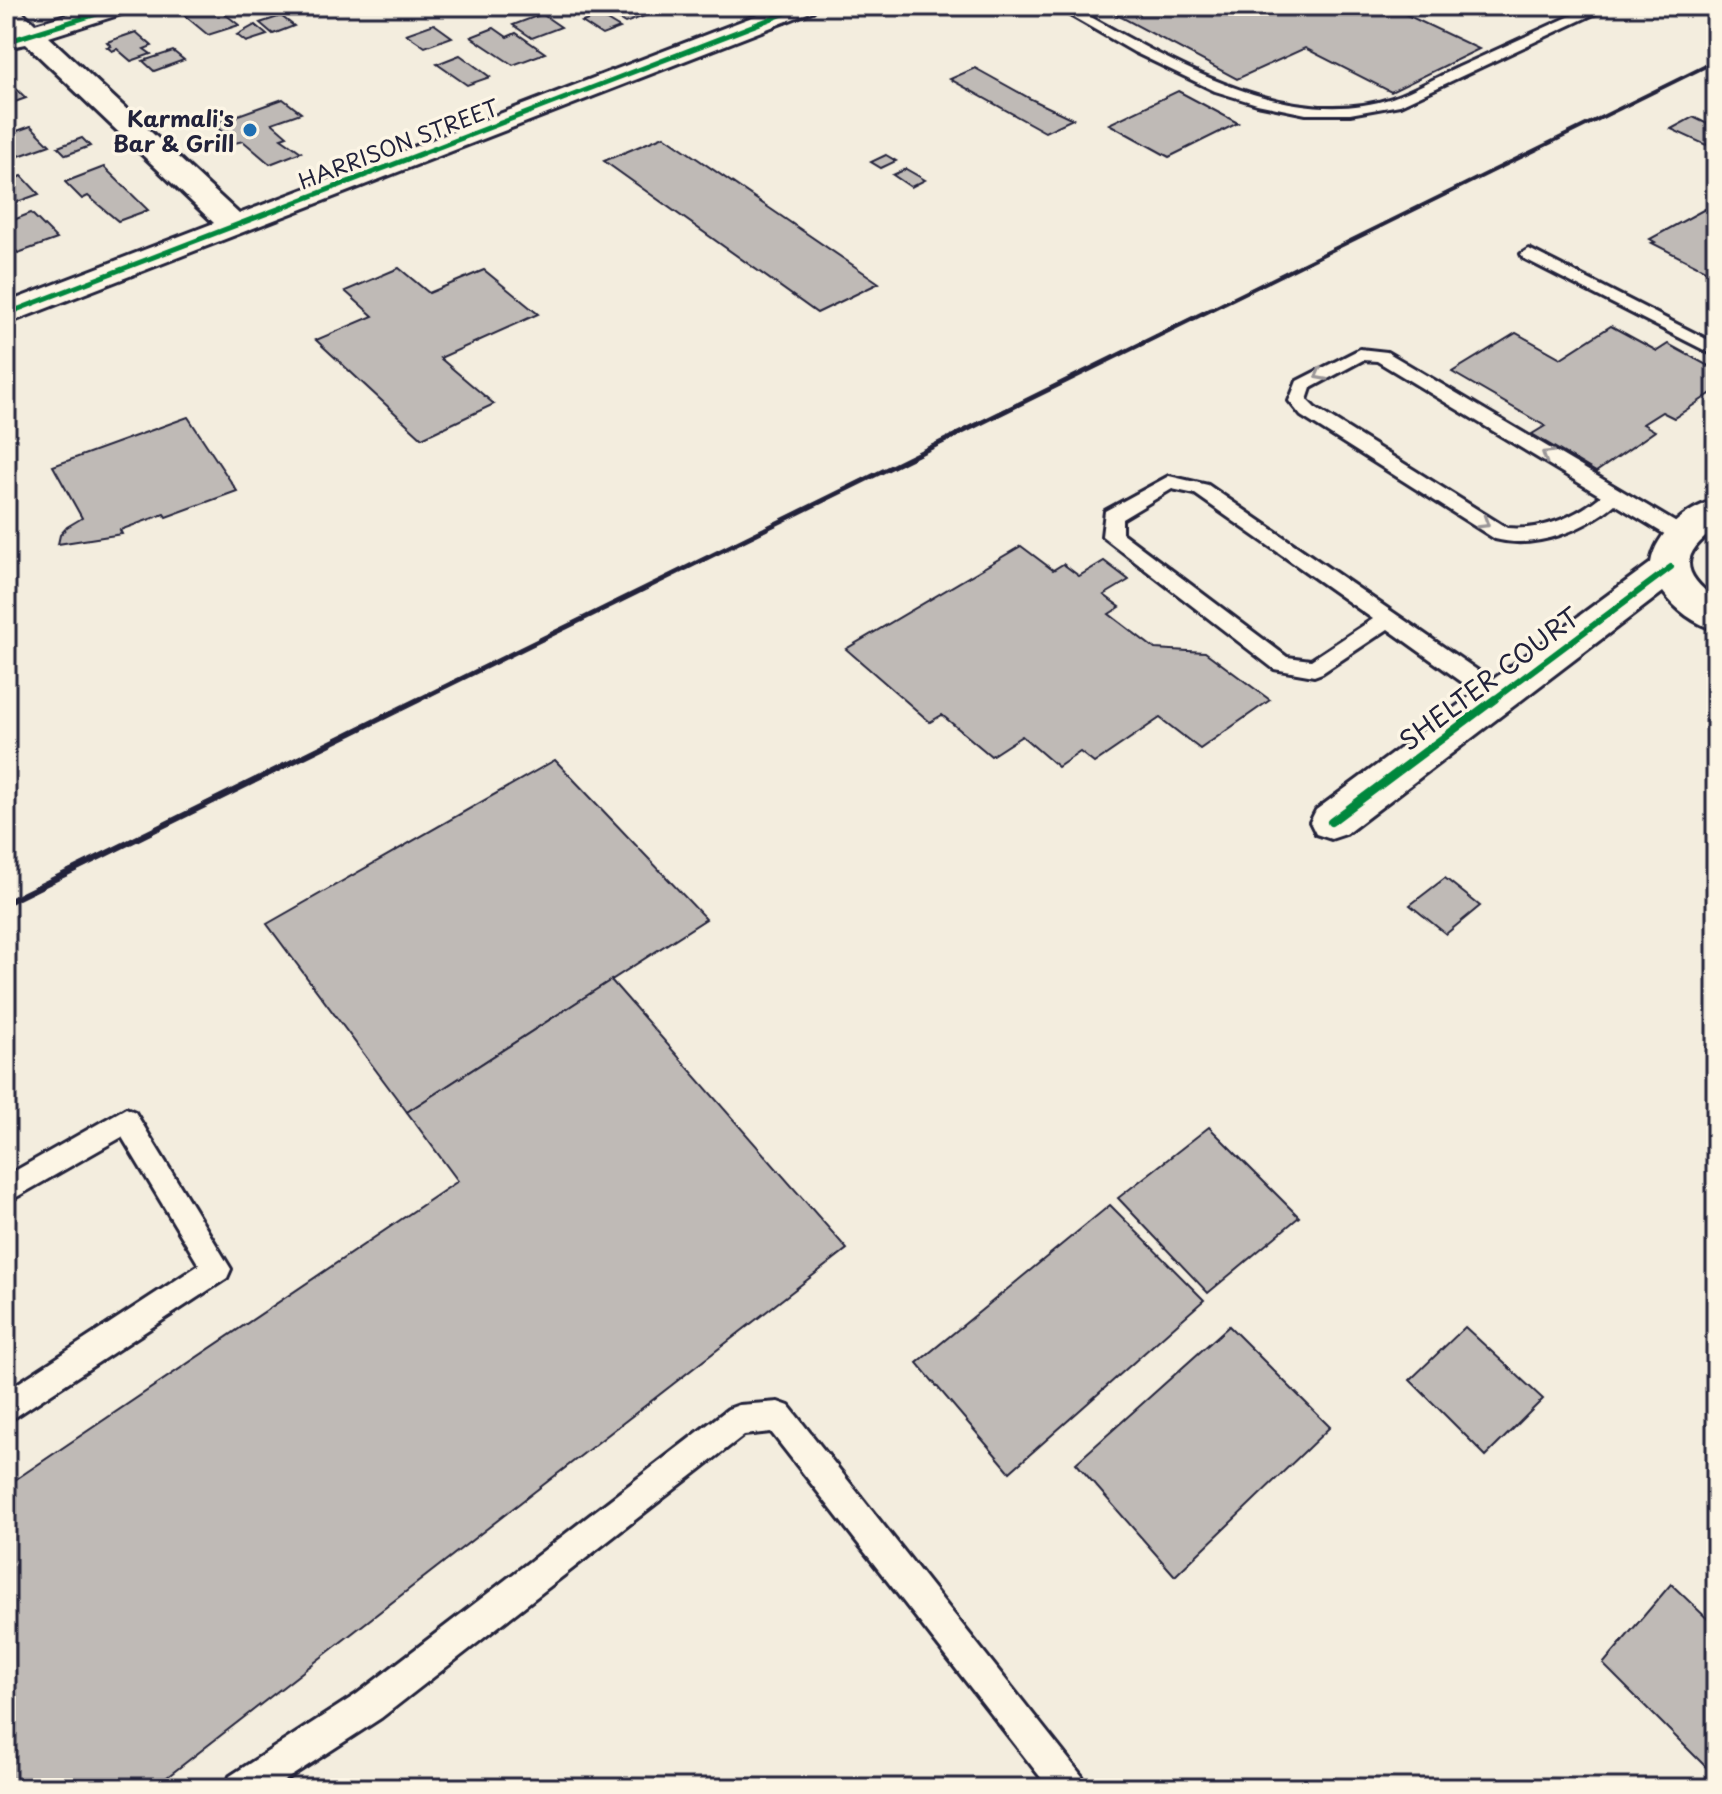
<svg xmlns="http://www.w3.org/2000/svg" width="1722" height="1794" viewBox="0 0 1722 1794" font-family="'Playpen Sans',sans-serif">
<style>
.building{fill:#bfbab6;stroke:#22223b;stroke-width:2}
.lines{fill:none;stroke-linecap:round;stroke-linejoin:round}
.lane-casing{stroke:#22223b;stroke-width:6}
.street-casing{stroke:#22223b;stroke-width:6}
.lane{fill:#fcf5e5;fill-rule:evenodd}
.street{fill:#fcf5e5;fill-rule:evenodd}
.rail-far2{stroke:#22223b;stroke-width:4}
.rail-far1{stroke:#22223b;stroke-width:5}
.rail{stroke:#22223b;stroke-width:6}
.cycleway-far2-casing{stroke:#fcf5e5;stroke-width:8}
.cycleway-far1-casing{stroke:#fcf5e5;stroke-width:10}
.cycleway-casing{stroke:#fcf5e5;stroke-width:13}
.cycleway-far2{stroke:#00873e;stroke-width:5}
.cycleway-far1{stroke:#00873e;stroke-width:6}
.cycleway{stroke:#00873e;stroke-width:8}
.oneway{stroke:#9a9698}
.poi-dot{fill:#1f6fb2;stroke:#fcf5e5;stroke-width:3}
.labels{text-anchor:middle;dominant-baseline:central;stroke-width:7;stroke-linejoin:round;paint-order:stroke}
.far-poi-label{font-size:22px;font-weight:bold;fill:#22223b;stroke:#fcf5e5;text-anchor:end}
.far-street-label{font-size:22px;fill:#22223b;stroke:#fcf5e5}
.street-label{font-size:26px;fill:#22223b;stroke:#fcf5e5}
</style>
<rect width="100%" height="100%" fill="#f3edde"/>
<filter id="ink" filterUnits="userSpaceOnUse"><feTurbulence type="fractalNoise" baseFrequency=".0125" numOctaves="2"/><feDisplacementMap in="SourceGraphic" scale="16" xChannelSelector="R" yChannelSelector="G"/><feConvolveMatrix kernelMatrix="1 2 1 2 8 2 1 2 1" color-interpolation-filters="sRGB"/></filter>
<g filter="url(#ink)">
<g class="building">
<path d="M215,6L239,25L208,35L184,15Z"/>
<path d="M651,6L659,11L625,23L607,12L620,6Z"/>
<path d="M1114,6H1388L1479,49L1391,92L1305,48L1237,79L1106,9Z"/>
<path d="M542,14L561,27L532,38L513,25Z"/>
<path d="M281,16L294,26L273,34L260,23Z"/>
<path d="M600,16L620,28L602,35L582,22Z"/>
<path d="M434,24L452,37L425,47L406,34Z"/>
<path d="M255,25L267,35L246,42L237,35Z"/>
<path d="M494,28L507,37L516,33L545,53L513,65L471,37Z"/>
<path d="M136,32L152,46L144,49L151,54L131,61L117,49L112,51L107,47L111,46L107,42Z"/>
<path d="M173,51L184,60L154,71L143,61Z"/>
<path d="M460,55L490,77L467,85L437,64Z"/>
<path d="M975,68L1031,99L1073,119L1045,132L950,79Z"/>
<path d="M6,81H8L26,98L6,105Z"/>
<path d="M1178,91L1238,123L1169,157L1109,124Z"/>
<path d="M283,99L301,113L272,123L287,136L281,138L301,152L270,164L243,141L235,143L213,124Z"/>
<path d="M1693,117L1716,128V140L1706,145L1671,129Z"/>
<path d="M31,126L50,145L16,157L6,147V135Z"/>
<path d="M664,136L879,283L817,313L604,161Z"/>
<path d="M82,138L90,146L66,155L58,147Z"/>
<path d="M886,155L896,161L881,168L871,162Z"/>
<path d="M104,167L148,210L118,221L88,196L82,199L65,182Z"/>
<path d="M906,169L925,180L911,187L893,175Z"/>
<path d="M22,176L39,194L6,206V182Z"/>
<path d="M1705,209L1716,215V267L1709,272L1652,243L1655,242L1650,239Z"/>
<path d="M31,213L57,239L18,253L6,240V223Z"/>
<path d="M399,268L429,293L484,270L538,314L440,358L494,404L422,438L316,340L373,316L345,291Z"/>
<path d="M1611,326L1657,351L1668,344L1716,370V390L1674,418L1662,412L1643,424L1655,431L1596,472L1532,434L1545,426L1452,372L1516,333L1561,358Z"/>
<path d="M188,417L237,491L166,517L164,514L120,530L122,534L58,544L60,535L67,527L82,518L53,466Z"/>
<path d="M1021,546L1053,570L1063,564L1079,576L1104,561L1129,580L1104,595L1120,607L1109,614L1155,649L1205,652L1270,700L1200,749L1160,718L1094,763L1080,752L1058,767L1022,736L991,756L942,715L930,722L846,649Z"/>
<path d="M555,760L706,919L407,1112L267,924Z"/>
<path d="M1445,878L1480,906L1446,934L1410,905Z"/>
<path d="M611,980L847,1249L153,1788H6V1486L458,1181L407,1112Z"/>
<path d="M1209,1127L1299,1217L1208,1293L1118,1198Z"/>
<path d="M1110,1205L1204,1300L1010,1472L917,1363Z"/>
<path d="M1229,1326L1330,1427L1175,1576L1076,1463Z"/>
<path d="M1465,1327L1543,1399L1486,1456L1410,1380Z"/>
<path d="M1671,1584L1716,1627V1777L1603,1664Z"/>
</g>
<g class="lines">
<defs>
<g id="lane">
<path d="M1054,6H1071C1162,56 1284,134 1392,98C1415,90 1437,77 1459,67C1503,47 1548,26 1593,6H1611L1400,105L1350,114H1306L1257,104L1215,91L1134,52Z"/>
<path d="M1529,249L1716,344V356L1523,258L1521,254Z"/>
<path d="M1360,349L1387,352L1690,531L1693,536L1683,543L1676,541L1615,504C1584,530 1536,550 1495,539L1301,416L1289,401L1297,381ZM1363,360L1377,361L1601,496C1574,518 1541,531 1507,528L1315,408L1307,400L1311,388Z"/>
<path d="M1169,476L1208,485L1506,690L1509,696L1506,702H1490L1388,629L1322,673L1314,676L1274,669L1102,536L1105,511ZM1172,489L1195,494L1373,619L1311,660L1287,657L1122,533V519Z"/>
<path d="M126,1108L135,1112L231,1269L227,1278L6,1423V1391L199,1265L122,1137L6,1203V1176Z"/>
<path d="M778,1402L789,1406L1082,1776L1087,1788H1049L771,1432L744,1435L381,1718L273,1788H225L230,1776L357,1694L728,1409L739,1405Z"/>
</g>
<g id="street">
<path d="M6,6H16L35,24L95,6H135L131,11L49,37L239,214L781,6H817L813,11L6,324V303L214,223L26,44L6,48V33L12,31L6,25Z"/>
<path d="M1716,500V529C1680,554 1680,573 1716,599V630C1695,624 1676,610 1663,592L1346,834L1331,839L1316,834L1310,822L1316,810L1651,563C1656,532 1687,508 1716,500Z"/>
</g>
</defs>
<use href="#lane" class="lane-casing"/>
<use href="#street" class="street-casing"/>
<use href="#lane" class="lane"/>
<use href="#street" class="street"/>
<path class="rail-far2" d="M1206,312L1716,61"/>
<path class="rail-far1" d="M416,701L1210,310"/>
<path class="rail" d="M6,903L420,699"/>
<defs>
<g id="cycleway-far2">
<path d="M6,42L122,6"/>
<path d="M11,312L804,6"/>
</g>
<g id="cycleway-far1">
<path d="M6,314L16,310"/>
<path d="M1492,701L1671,567"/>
</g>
<path id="cycleway" d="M1331,822L1495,699"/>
</defs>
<use href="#cycleway-far2" class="cycleway-far2-casing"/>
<use href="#cycleway-far1" class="cycleway-far1-casing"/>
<use href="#cycleway" class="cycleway-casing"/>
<use href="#cycleway-far2" class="cycleway-far2"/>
<use href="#cycleway-far1" class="cycleway-far1"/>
<use href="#cycleway" class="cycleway"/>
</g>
<defs><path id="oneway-chevron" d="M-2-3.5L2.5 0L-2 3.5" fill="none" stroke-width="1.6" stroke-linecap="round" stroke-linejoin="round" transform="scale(2)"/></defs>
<g class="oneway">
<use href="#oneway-chevron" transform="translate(1320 375) rotate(152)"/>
<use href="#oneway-chevron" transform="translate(1547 455) rotate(-149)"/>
<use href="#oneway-chevron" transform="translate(1484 523) rotate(32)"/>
</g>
</g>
<circle class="poi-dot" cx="250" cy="130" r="8"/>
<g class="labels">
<g class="far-poi-label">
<text x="234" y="117">Karmali's<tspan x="234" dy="25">Bar &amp; Grill</tspan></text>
</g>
<g class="far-street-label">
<text transform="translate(398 143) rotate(-21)">HARRISON STREET</text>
</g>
<g class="street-label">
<text transform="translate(1489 678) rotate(-37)">SHELTER COURT</text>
</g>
</g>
<rect width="1722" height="1794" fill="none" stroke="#fcf5e5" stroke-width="32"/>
<rect x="16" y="16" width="1690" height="1762" fill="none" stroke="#22223b" stroke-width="3" filter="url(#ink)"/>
</svg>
